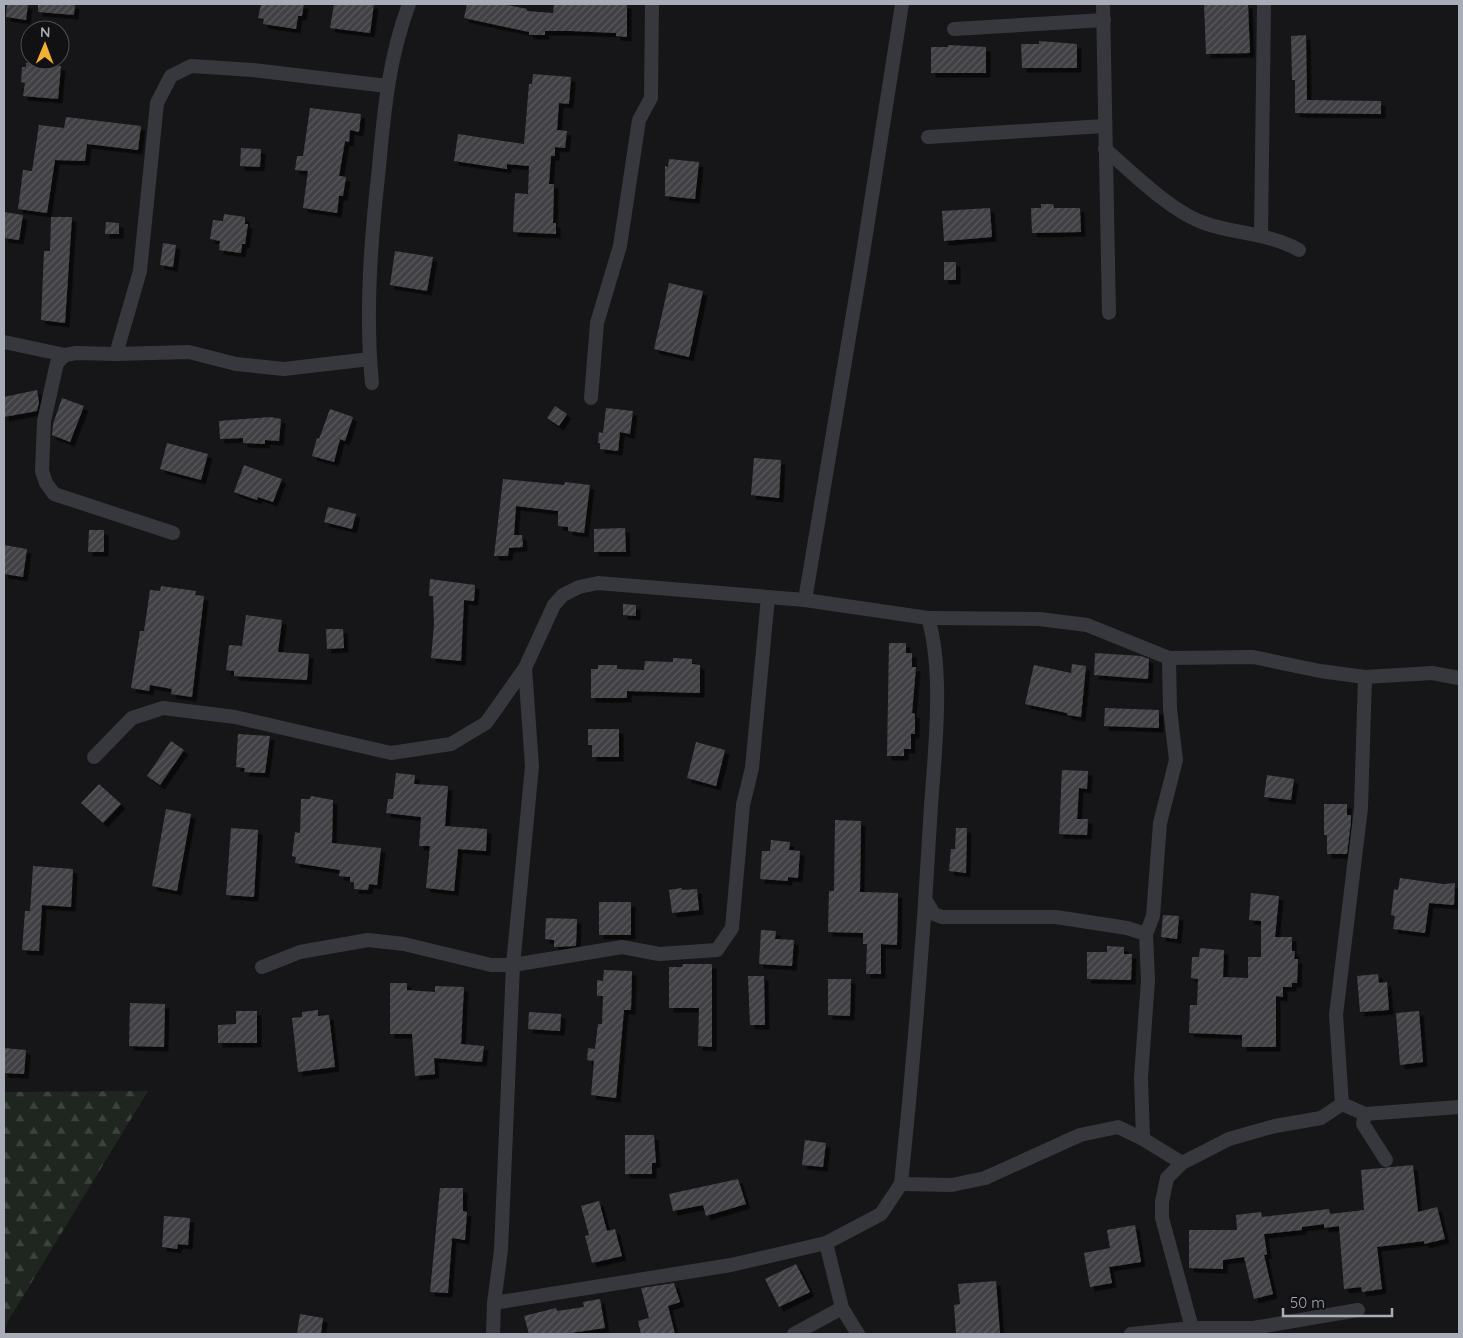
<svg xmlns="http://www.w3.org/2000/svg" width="1463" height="1338" viewBox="0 0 1463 1338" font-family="Quicksand,sans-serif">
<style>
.forest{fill:url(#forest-firs)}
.building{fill:url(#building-hatch);filter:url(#shadow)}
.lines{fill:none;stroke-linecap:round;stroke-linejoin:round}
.minor{stroke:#37383d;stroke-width:14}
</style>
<defs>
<pattern id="forest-firs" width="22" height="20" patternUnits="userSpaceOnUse" patternTransform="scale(1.25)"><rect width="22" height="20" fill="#1e261f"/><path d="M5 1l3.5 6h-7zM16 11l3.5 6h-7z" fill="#3c433d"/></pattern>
<pattern id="building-hatch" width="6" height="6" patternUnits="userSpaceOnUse" patternTransform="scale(1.25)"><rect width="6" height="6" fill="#404145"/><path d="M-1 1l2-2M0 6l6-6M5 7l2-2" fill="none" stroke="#595a5e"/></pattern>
<filter id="shadow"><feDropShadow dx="4.5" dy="4.5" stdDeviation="0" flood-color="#0009"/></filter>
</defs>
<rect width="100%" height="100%" fill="#161618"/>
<path class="forest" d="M148,1091L8,1321L4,1330V1092Z"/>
<g class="building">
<path d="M7,4H28L26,20L6,17Z"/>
<path d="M38,4H75L74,15L38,12Z"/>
<path d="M261,4H304L302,16H298L296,29L263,24L264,19L258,18Z"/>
<path d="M334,4H374L370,33L330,28Z"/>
<path d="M467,4H503L527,9V11L553,13L554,4H627V37L616,36V33L571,31H545V35H529V32L464,18Z"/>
<path d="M1204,4H1248L1250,53L1206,54Z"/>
<path d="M1306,35L1307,100L1381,101V114L1295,113V80H1292L1291,36Z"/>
<path d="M1039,41L1077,44V68H1022L1021,44H1039Z"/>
<path d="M948,45L986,47V73H931V47H948Z"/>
<path d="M26,63L61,66L58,99L23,96L25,83L21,82L22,67H26Z"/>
<path d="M533,74L571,77L569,104L559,103L557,130L567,131L565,148L555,147V156H551L549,184H554L553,223H556V234L513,232L515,193L528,194L529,166L507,164V169L454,161L458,134L524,144L529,84H532Z"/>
<path d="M310,108L361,114L359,132L350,130L349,142L345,141L339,176L346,177L343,196H339L337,213L303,208L308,171L295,170L297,156H303Z"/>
<path d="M66,117L141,126L138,150L87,144L85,161L55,160L47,213L18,209L23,170L32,171L39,125L64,128Z"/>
<path d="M241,148L261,149L260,167L240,166Z"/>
<path d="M669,159L699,162L695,199L665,196V166L668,167Z"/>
<path d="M1041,204H1053L1054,208H1080L1081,232L1032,233L1031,208H1041Z"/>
<path d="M990,208L992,237L944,241L942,211Z"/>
<path d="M4,212L23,215L19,240L4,238Z"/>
<path d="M224,214L245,217V224H248L245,244H242L241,253L219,250L220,241L210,239L213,220L223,221Z"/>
<path d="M51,217H72L65,323L41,320L44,251H50Z"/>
<path d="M106,222L119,223V234H105Z"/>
<path d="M163,243L176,245L173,267L160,265Z"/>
<path d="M395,251L433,257L427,291L390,285Z"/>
<rect x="944" y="262" width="12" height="18"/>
<path d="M669,283L703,291L689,357L654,349Z"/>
<path d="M37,390L39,402L37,411L4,417V397Z"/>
<path d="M62,398L84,406L70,442L52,435L53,424Z"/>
<path d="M555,406L567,414L559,426L547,418Z"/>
<path d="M606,408L633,411L630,434L620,432L618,451L600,449V443H598L599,432L603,433Z"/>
<path d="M330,409L353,417L345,441L340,439L334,462L312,456L317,438L319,439Z"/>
<path d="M270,417L281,419L279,441L265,440V444L243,443V438L220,439L219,421Z"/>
<path d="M167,443L208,454L201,480L160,469Z"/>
<path d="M754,458L781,460L779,498L751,495Z"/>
<path d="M244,465L282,479L273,502L258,497L257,500L234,492Z"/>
<path d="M503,479L564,485L565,482L590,485L584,533L568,531V527L558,526V511L516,506L514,535H522L523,547L509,548L508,556H494Z"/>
<path d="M328,507L356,514L352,529L324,522Z"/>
<path d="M625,528L626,552H594V529Z"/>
<path d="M89,530H104V552H88Z"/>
<path d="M4,545L27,549L23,577L4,574Z"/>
<path d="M430,579L475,585L474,601L464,600L461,661L431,658L434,625L433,596H429Z"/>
<path d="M161,586L196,591L195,595L204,596L192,697L171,694L172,689L150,685L149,691L131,688L140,631H144L150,590L160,591Z"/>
<path d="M623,604L636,605V616L623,615Z"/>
<path d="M246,615L282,620L278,652L309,654L307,680L234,676V671L226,670L229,645L242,646Z"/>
<path d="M326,629H343L344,648L327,649Z"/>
<path d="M889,643H906V653H912V667H916L912,713L915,714V734H911V749H904V756H887Z"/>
<path d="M1095,653L1141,656L1149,659L1148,679L1094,675Z"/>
<path d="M673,658L692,659V664L700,665V693L627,691V698H591V669H598V665H617V669L644,670L645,661L673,662Z"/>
<path d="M1072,664L1086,666L1081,717L1067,715V713L1025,704L1034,665L1071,673Z"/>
<path d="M1105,708L1159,710V728L1104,726Z"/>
<path d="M588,729H619V757H592V745H588Z"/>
<path d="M238,734L270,736L265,773L244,772L245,768L236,767Z"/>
<path d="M171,741L184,750L160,785L147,776Z"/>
<path d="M696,742L725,750L716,786L687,778Z"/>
<path d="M1062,770L1088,771L1087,789L1079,788L1077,819H1088L1087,835L1059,834Z"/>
<path d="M396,773L415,775L414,784L448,786L445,826L487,829L486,851L458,849L454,891L426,888L430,846H419L421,817L386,813L388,799H393Z"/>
<path d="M1267,775L1294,779L1291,800L1264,797Z"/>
<path d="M99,784L121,804L103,823L81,803Z"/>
<path d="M311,796L333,800L332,843L381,848L377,885L369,884L368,890L354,889V882H350V877L339,876L340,870L295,863L296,857L292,856L295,832L300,833L301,799H310Z"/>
<path d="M1324,804H1347V815H1351V821L1347,854H1327V835H1324Z"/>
<path d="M166,809L191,814L177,891L152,886Z"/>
<path d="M835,820L861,821L860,892L898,893L897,945L881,944V974H866L867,944H863V933L828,932L829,891H834Z"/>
<path d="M231,828L258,830L254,897L226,895Z"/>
<path d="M956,828H967L966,873L949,871L951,849H955Z"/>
<path d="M771,840L790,842L789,850L800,851L798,878L788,877V881L760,879L762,851H770Z"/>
<path d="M33,866L73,869L71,907L42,905L39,951L22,950L25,911H30Z"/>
<path d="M1400,878L1443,884L1455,883L1454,905L1429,903L1425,933L1393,929L1395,916L1391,915L1394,889L1398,890Z"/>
<path d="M682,888V890L697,889L699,910L672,913L669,890Z"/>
<path d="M1251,893L1279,896L1275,937H1292V951H1295L1294,959H1298L1297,983H1292V987H1283V997L1276,996V1047H1242V1035L1189,1033L1190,1005H1197L1198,979L1191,978L1192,957H1199L1200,948L1224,950L1223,977L1248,978V957H1261V921L1249,920Z"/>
<rect x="599" y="902" width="32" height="33"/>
<path d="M1163,915L1179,916L1177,939L1161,937Z"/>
<path d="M546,918L577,919L576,946L554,947V940L545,939Z"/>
<path d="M761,930L776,931L775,939L794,940L792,966L759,964Z"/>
<path d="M1107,946L1124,947V954H1132L1131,980L1087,979V952H1107Z"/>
<path d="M683,964H712V1047L698,1046L699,1008H669V967H682Z"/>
<path d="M604,970L632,971L631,1010H624L616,1098L591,1095L594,1061L587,1060L588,1048L595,1049L598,1024H602L603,996H597V980L603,981Z"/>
<path d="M1378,974L1379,983L1387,982L1389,1010L1360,1012L1357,976Z"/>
<path d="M748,976H764L765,1025H750Z"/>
<path d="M828,979H851L850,1016L828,1015Z"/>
<path d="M390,983H407V990L435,992V986L464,987L461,1044L484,1046L482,1062L434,1058L435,1074L415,1076L412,1034H390Z"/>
<path d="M130,1003L165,1004L164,1047L129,1046Z"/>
<path d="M318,1010V1016L329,1015L335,1067L298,1072L292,1018L302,1017V1012Z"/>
<path d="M236,1011H257V1043H218V1025L236,1024Z"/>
<path d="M1419,1011L1423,1062L1400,1065L1396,1013Z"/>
<path d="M529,1012L561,1014L560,1031L528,1029Z"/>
<path d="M4,1048L26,1050L24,1074L4,1073Z"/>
<path d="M625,1135H654L656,1163H652V1174H625Z"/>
<path d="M805,1140L826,1143L823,1167L802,1165Z"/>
<path d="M1413,1165L1418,1212L1437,1207L1445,1239L1424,1244V1241L1377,1247L1382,1289L1362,1292L1361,1287L1344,1289L1339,1226L1324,1228V1224L1302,1227V1230L1264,1234L1267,1254L1264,1255L1273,1294L1254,1299L1244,1257L1223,1260V1269L1189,1268V1230H1237L1236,1215L1261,1212L1262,1217L1329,1209L1330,1214L1364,1210L1361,1170Z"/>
<path d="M738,1179L746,1204L706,1216L703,1205L673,1211L669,1194Z"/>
<path d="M440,1188H463V1211L467,1212L465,1240L452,1238L448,1293L430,1292Z"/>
<path d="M599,1201L607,1231L615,1229L622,1256L592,1263L585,1236L589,1235L581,1206Z"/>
<path d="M164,1216L190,1218L188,1245L178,1244L177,1249L162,1247Z"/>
<path d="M1135,1225L1141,1262L1109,1267L1112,1283L1090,1287L1084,1253L1110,1248L1107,1230Z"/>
<path d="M796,1264L810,1292L779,1307L765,1279Z"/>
<path d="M996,1281L1000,1334L956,1333L954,1305L960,1304L958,1284Z"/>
<path d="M674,1283L680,1302L668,1306L675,1334H641L638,1321L649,1318L641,1288Z"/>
<path d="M600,1299L605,1328L563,1334H529L524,1316L556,1308L557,1311L584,1307L583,1302Z"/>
<path d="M300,1314L323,1318L321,1334H297Z"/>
</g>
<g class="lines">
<g class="minor">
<path d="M1103,4L1109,313"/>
<path d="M954,29L1104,20"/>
<path d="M928,137L1104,126"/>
<path d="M1105,149C1133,173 1172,213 1207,224C1238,234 1271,234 1299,250"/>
<path d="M1261,236L1264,4"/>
<path d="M4,342L65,355"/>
<path d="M116,354L140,271L157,103L171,76L191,66L253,70L387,86"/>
<path d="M372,383C365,312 371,239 379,167C384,111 389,57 409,4"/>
<path d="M591,398L597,323L620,246L639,120L651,98L652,4"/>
<path d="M173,533L54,494L46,483L42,471L44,421L57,363L65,355L76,353L116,354L189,352L236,364L284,369L370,359"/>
<path d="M805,600L861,266L902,4"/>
<path d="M928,618L1039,619L1087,625L1169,658"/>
<path d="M1459,678L1432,673L1365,677L1361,808L1336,1015L1342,1104L1365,1114L1459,1107"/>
<path d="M94,757L132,718L163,708L235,717L391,753L451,744L486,723L525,668L554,605L563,595L579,587L598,583L805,600L928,618C944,670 935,751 931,806C924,932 914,1059 901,1184L881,1214L826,1243L842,1308L858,1334"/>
<path d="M926,901L934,914L942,917H1056L1127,928L1146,934L1148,980L1141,1077L1143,1139"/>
<path d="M1146,934L1153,916L1160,823L1176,760L1170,709L1169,658L1253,657L1320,671L1365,677"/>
<path d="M262,967L300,952L368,940L404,944L491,965H513L622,947L659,954L717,950L732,928L743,805L752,768L768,597"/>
<path d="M1365,1114L1363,1124L1386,1160"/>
<path d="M901,1184L952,1185L985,1178L1080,1135L1118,1127L1143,1139L1182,1163"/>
<path d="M494,1303L731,1265L826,1243"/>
<path d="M1192,1328L1162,1218V1202L1167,1178L1182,1163L1229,1139L1275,1126L1321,1118L1342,1104"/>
<path d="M493,1334L494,1303L501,1250L513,965L532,766L525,668"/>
<path d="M794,1334L842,1308"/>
<path d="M1131,1334L1192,1328H1253L1358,1310"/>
</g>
</g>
<rect width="1463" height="1338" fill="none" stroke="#a8adb8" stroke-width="10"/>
<g transform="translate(45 45) rotate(1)"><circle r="24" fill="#111113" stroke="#4d4f55"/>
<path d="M0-4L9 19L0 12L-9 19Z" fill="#f2b134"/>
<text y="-8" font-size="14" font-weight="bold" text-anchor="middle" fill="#a8adb8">N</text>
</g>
<path d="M1283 1308v8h109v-8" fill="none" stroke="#a8adb8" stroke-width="2.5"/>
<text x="1290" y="1308" font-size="15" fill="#a8adb8" stroke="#111113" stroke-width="4" paint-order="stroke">50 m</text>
</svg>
